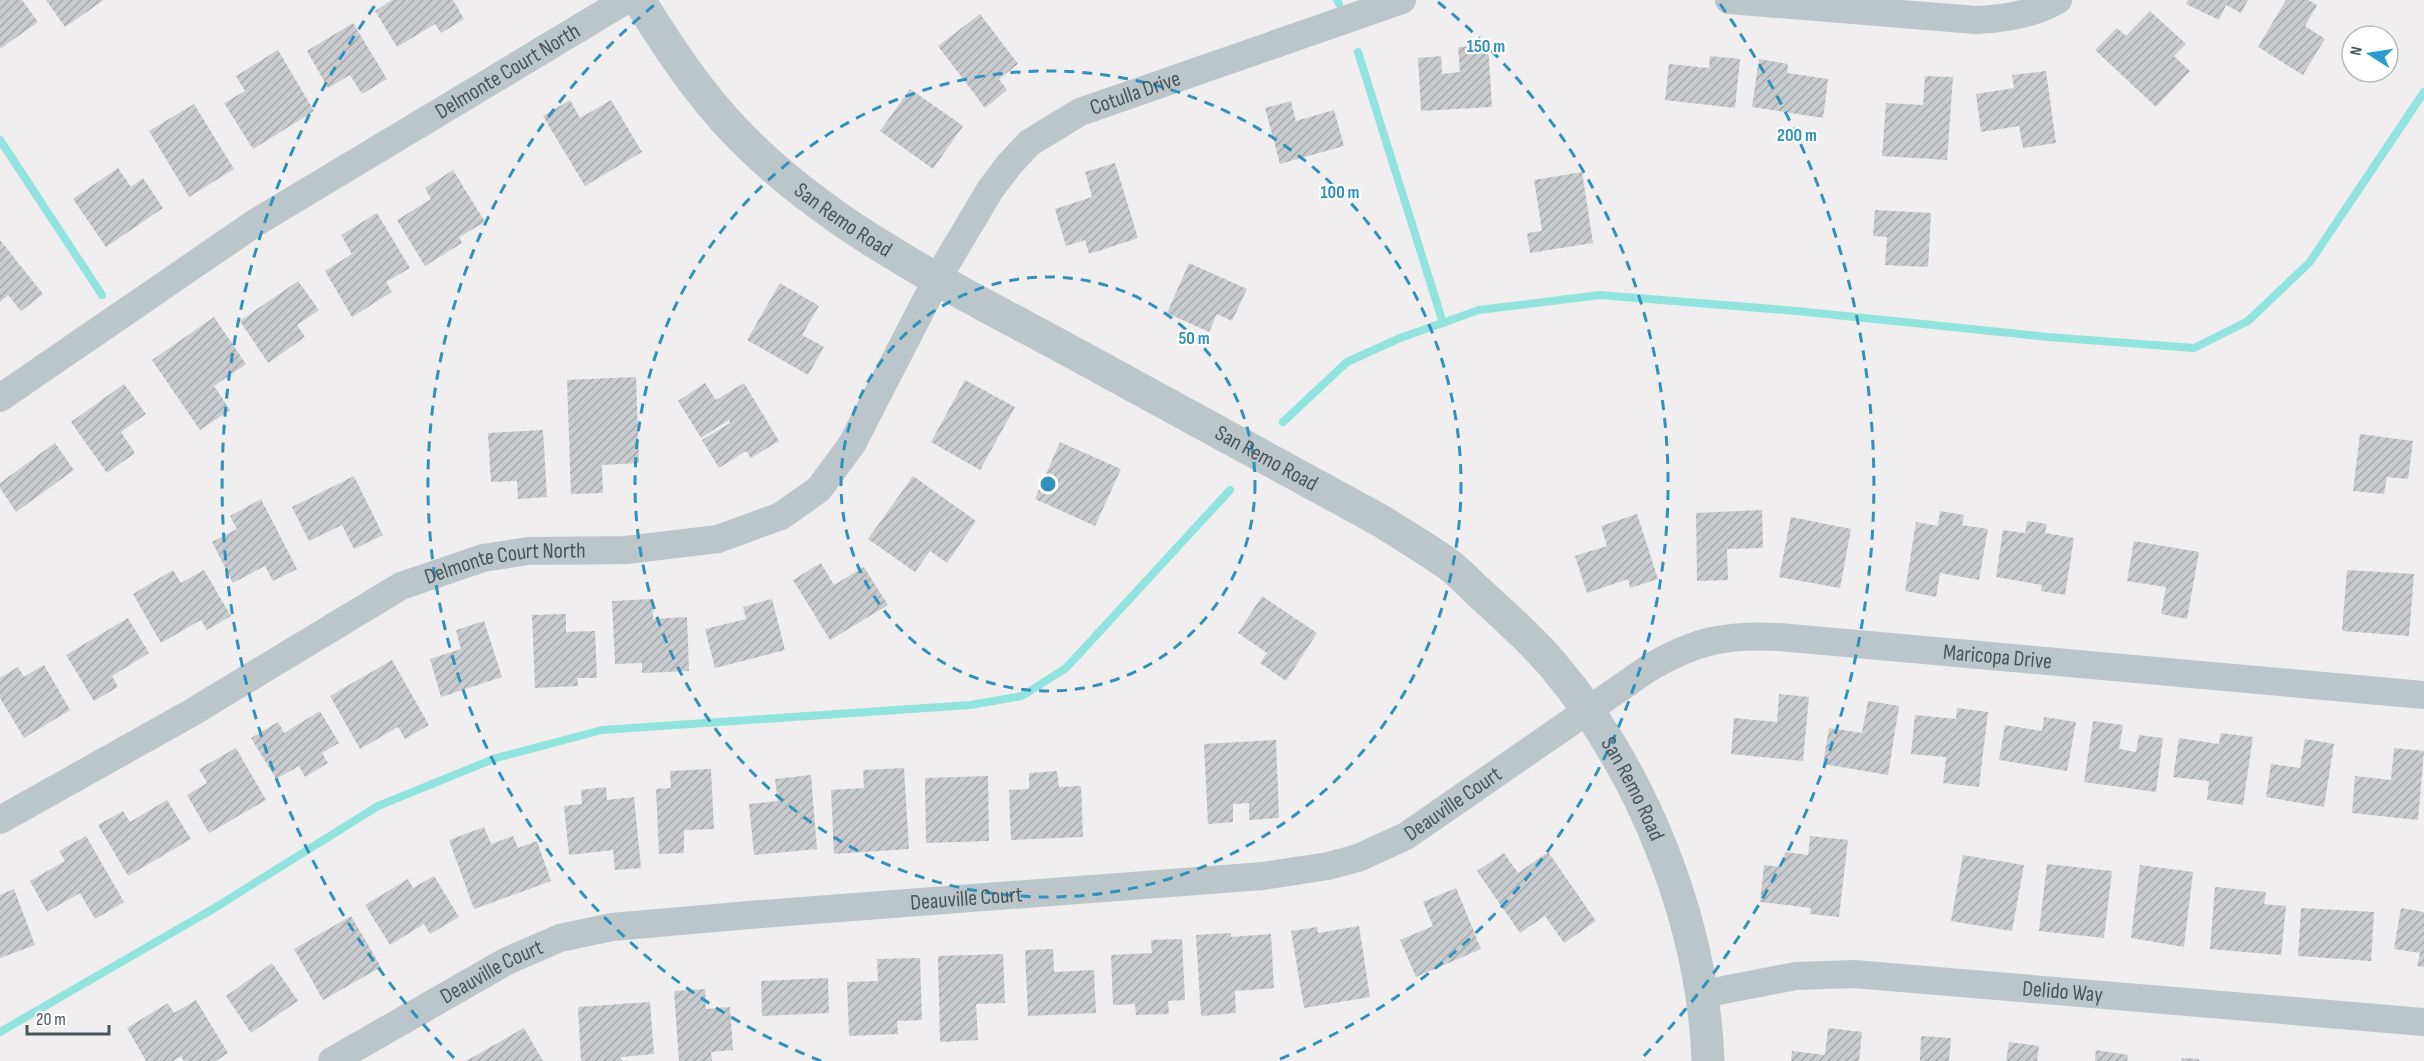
<svg xmlns="http://www.w3.org/2000/svg" width="2424" height="1061" viewBox="0 0 2424 1061" font-family="'Sofia Sans Condensed',sans-serif">
<style>
.lines{fill:none;stroke-linecap:round;stroke-linejoin:round}
.stream{stroke:#91e3de;stroke-width:8}
.building{fill:url(#building-hatch)}
.minor{stroke:#bac6c9;stroke-width:28}
.tertiary{stroke:#bac6c9;stroke-width:33}
.ring{fill:none;stroke:#2f91bc;stroke-width:3;stroke-dasharray:10 8}
.labels{text-anchor:middle;dominant-baseline:central;stroke-width:4.5;stroke-linejoin:round;paint-order:stroke}
.street-label{font-size:22px;fill:#485559;stroke:#fff}
.centre{fill:#2f91bc;stroke:#fff;stroke-width:3}
.ring-label{font-size:18px;text-anchor:middle;font-weight:bold;fill:#2f91bc;stroke:#fff;stroke-width:4.5;stroke-linejoin:round;paint-order:stroke}
</style>
<defs>
<pattern id="building-hatch" width="6" height="6" patternUnits="userSpaceOnUse" patternTransform="scale(1.5)"><rect width="6" height="6" fill="#c8cccf"/><path d="M-1 1l2-2M0 6l6-6M5 7l2-2" fill="none" stroke="#a4a8ab"/></pattern>
</defs>
<rect width="100%" height="100%" fill="#f0eeee"/>
<g class="lines">
<g class="stream">
<path d="M1337,0L1339,4"/>
<path d="M1358,52L1443,323"/>
<path d="M0,140L102,295"/>
<path d="M1283,422L1347,362L1400,338L1479,310L1600,295L1797,311L2048,337L2194,348L2248,321L2310,262L2424,92"/>
<path d="M0,1032L213,909L378,806L496,758L602,730L970,705L1022,696L1066,668L1230,490"/>
</g>
</g>
<g class="building">
<path d="M0,0H22L38,22L0,49Z"/>
<path d="M46,0H104L65,27Z"/>
<path d="M392,0H453L464,19L441,33L435,24L397,47L375,11Z"/>
<path d="M2188,0H2248L2241,13L2226,5L2219,20L2186,4Z"/>
<path d="M2286,0H2308L2317,5L2305,26L2325,39L2303,75L2258,47Z"/>
<path d="M2150,11L2186,44L2174,56L2190,71L2156,107L2095,50L2117,28L2126,36Z"/>
<path d="M980,14L1018,64L999,79L1007,90L985,108L938,46Z"/>
<path d="M353,23L387,79L362,94L350,75L328,88L307,51Z"/>
<path d="M1488,45L1492,107L1421,111L1418,58L1441,56L1442,74L1460,72L1458,47Z"/>
<path d="M278,50L314,111L253,149L224,103L245,91L236,76Z"/>
<path d="M1710,56L1740,59L1735,108L1665,100L1669,64L1709,68Z"/>
<path d="M1759,59L1788,64L1787,73L1828,79L1823,118L1752,107Z"/>
<path d="M2046,71L2056,143L2023,148L2019,126L1981,132L1976,94L2014,88L2012,75Z"/>
<path d="M1925,76L1953,77L1947,160L1882,156L1886,103L1923,105Z"/>
<path d="M910,89L963,126L933,169L880,131Z"/>
<path d="M570,100L580,118L611,100L642,152L585,186L543,116Z"/>
<path d="M1291,101L1296,121L1334,110L1344,146L1280,164L1265,108Z"/>
<path d="M194,104L234,169L189,197L149,131Z"/>
<path d="M1115,163L1138,238L1089,254L1085,240L1066,246L1055,209L1092,197L1085,172Z"/>
<path d="M118,168L131,187L143,178L163,208L106,247L73,199Z"/>
<path d="M453,170L485,222L459,237L462,243L425,266L397,220L431,199L425,188Z"/>
<path d="M1582,172L1593,243L1530,253L1527,233L1542,231L1534,180Z"/>
<path d="M1875,210L1931,213L1928,267L1885,265L1887,237L1873,236Z"/>
<path d="M377,213L410,268L386,282L392,292L352,317L325,271L352,254L341,235Z"/>
<path d="M0,240L43,294L21,311L8,295L0,302Z"/>
<path d="M1189,263L1247,289L1232,321L1217,314L1209,332L1167,313Z"/>
<path d="M298,281L319,310L297,325L305,337L268,363L240,321Z"/>
<path d="M780,283L819,306L802,335L824,347L808,375L747,340Z"/>
<path d="M214,317L246,364L214,386L230,410L200,430L152,360Z"/>
<path d="M636,377L639,463L602,465L603,493L571,494L567,380Z"/>
<path d="M965,380L1015,407L980,470L931,442Z"/>
<path d="M705,383L716,400L744,383L779,441L751,458L746,451L719,468L702,440L730,423L729,420L701,438L678,401Z"/>
<path d="M124,384L146,414L121,432L135,453L107,473L71,422Z"/>
<path d="M543,430L547,497L518,499L517,481L491,482L488,433Z"/>
<path d="M2360,434L2413,441L2408,479L2387,477L2384,494L2353,491Z"/>
<path d="M1060,442L1121,469L1095,526L1035,499Z"/>
<path d="M55,443L74,470L16,512L0,488V483Z"/>
<path d="M354,476L383,535L354,549L342,525L309,541L292,507Z"/>
<path d="M913,476L976,521L947,563L930,551L915,572L868,539Z"/>
<path d="M261,499L297,569L273,581L265,566L233,583L212,542L237,529L230,516Z"/>
<path d="M1762,510L1763,548L1727,549L1728,580L1697,581L1696,513Z"/>
<path d="M1940,511L1964,515L1962,525L1988,529L1979,580L1940,573L1936,597L1905,591L1916,522L1938,526Z"/>
<path d="M1637,514L1658,579L1630,588L1628,579L1587,593L1575,556L1607,546L1601,526Z"/>
<path d="M1791,517L1851,529L1840,588L1779,577Z"/>
<path d="M2027,521L2047,524L2045,533L2074,538L2065,595L2041,591L2042,585L1996,577L2003,530L2025,533Z"/>
<path d="M2134,541L2199,552L2187,619L2161,614L2166,587L2127,581Z"/>
<path d="M821,563L834,585L864,567L888,605L830,640L793,580Z"/>
<path d="M173,570L181,583L204,570L231,616L207,630L201,620L161,643L133,594Z"/>
<path d="M2347,570L2414,574L2409,636L2342,631Z"/>
<path d="M1262,596L1317,633L1286,681L1260,663L1267,653L1238,633Z"/>
<path d="M652,599L653,619L687,617L689,671L642,673V663L615,664L612,601Z"/>
<path d="M772,599L785,650L715,668L705,629L746,619L743,607Z"/>
<path d="M566,614V632L595,631L597,678H577L578,686L535,688L532,615Z"/>
<path d="M128,618L149,653L112,676L118,687L94,701L66,655Z"/>
<path d="M484,621L502,677L441,697L430,659L461,649L456,630Z"/>
<path d="M392,660L429,725L405,739L398,727L360,749L330,696Z"/>
<path d="M44,665L70,710L24,738L0,698V678L18,667L24,677Z"/>
<path d="M1779,694L1809,697L1803,761L1731,754L1734,718L1777,722Z"/>
<path d="M1868,701L1899,706L1888,775L1823,764L1829,728L1862,733Z"/>
<path d="M1957,708L1988,712L1979,787L1943,783L1946,757L1911,754L1915,715L1956,719Z"/>
<path d="M320,711L339,743L322,753L328,763L305,777L299,766L276,779L251,738L278,722L284,733Z"/>
<path d="M2044,717L2076,722L2067,771L1999,760L2005,725L2042,731Z"/>
<path d="M2093,721L2123,725L2119,749L2136,752L2139,735L2163,738L2156,792L2084,782Z"/>
<path d="M2221,733L2253,737L2243,805L2207,800L2209,781L2173,777L2179,738L2219,744Z"/>
<path d="M2305,739L2334,744L2324,807L2266,797L2271,764L2300,768Z"/>
<path d="M1276,740L1279,818L1249,820V803L1233,804V822L1208,824L1204,744Z"/>
<path d="M236,748L266,800L209,833L187,795L207,783L199,769Z"/>
<path d="M2394,748L2424,751L2418,820L2352,813L2355,776L2391,780Z"/>
<path d="M904,768L909,849L834,854L831,790L864,788L863,770Z"/>
<path d="M711,769L714,829L684,830V853L659,854L656,789L671,788L670,771Z"/>
<path d="M1057,771L1059,787L1081,786L1083,837L1011,840L1009,790L1029,789V773Z"/>
<path d="M811,775L817,849L754,855L749,804L778,801L775,779Z"/>
<path d="M988,776L989,841L926,843L925,778Z"/>
<path d="M606,787L607,800L634,797L641,868L615,870L613,850L569,855L564,806L582,804L581,790Z"/>
<path d="M167,800L191,839L128,876L98,825L123,811L130,822Z"/>
<path d="M484,827L491,844L513,836L518,848L537,841L551,881L474,909L449,840Z"/>
<path d="M86,836L124,902L95,919L80,893L47,912L30,881L65,861L59,851Z"/>
<path d="M1810,836L1848,840L1839,917L1810,914L1811,908L1760,902L1764,865L1783,867L1785,852L1808,855Z"/>
<path d="M1548,852L1596,921L1564,943L1545,916L1520,933L1477,871L1504,853L1518,873Z"/>
<path d="M1963,855L2024,865L2012,931L1951,921Z"/>
<path d="M2047,864L2112,871L2104,938L2039,931Z"/>
<path d="M2140,865L2193,872L2184,947L2131,938Z"/>
<path d="M434,876L459,917L430,934L424,924L390,945L365,905L408,879L413,888Z"/>
<path d="M2215,887L2266,892L2264,904L2286,906L2281,955L2210,949Z"/>
<path d="M1456,888L1481,949L1416,977L1400,940L1433,926L1423,902Z"/>
<path d="M14,889L35,945L0,958V895Z"/>
<path d="M2301,908L2374,912L2371,961L2298,956Z"/>
<path d="M2401,908L2424,912V967L2417,966L2420,953L2394,949Z"/>
<path d="M351,916L381,967L323,1000L294,949Z"/>
<path d="M1359,926L1370,997L1304,1008L1291,931L1317,927L1318,933Z"/>
<path d="M1231,933V937L1271,934L1274,988L1235,991L1236,1013L1201,1016L1196,935Z"/>
<path d="M1182,939L1185,1000L1168,1001L1169,1014L1136,1015L1135,1004L1113,1005L1111,955L1152,953L1151,940Z"/>
<path d="M1053,949L1054,972L1094,970L1096,1013L1028,1016L1025,950Z"/>
<path d="M1003,954L1005,1003L976,1004L978,1040L940,1042L938,956Z"/>
<path d="M920,958L922,1020L897,1021L898,1034L849,1036L847,982L878,981L877,959Z"/>
<path d="M272,963L298,1001L251,1033L226,996Z"/>
<path d="M828,978L829,1013L762,1016L761,981Z"/>
<path d="M705,989L706,1009L730,1007L733,1050L711,1052L712,1061H679L674,991Z"/>
<path d="M196,1000L228,1053L216,1061H184L181,1056L173,1061H146L127,1028L168,1003L174,1013Z"/>
<path d="M650,1002L654,1054L621,1057L622,1061H581L578,1007Z"/>
<path d="M524,1028L543,1061H466Z"/>
<path d="M1828,1028L1862,1032L1859,1061H1791L1792,1051L1825,1055Z"/>
<path d="M1921,1036L1951,1038L1949,1061H1920Z"/>
<path d="M2009,1042L2039,1046L2037,1061H2006Z"/>
<path d="M2096,1050L2128,1055L2127,1061H2095Z"/>
<path d="M2182,1058L2199,1059V1061H2181Z"/>
</g>
<g class="lines">
<g class="minor">
<path d="M1729,0L1976,20C2003,19 2034,14 2058,0"/>
<path id="s1" d="M0,398L255,223L626,0"/>
<path id="s2" d="M0,820L191,713L401,586L483,558L528,551L626,550L718,539L781,516L819,489L852,444L937,279L990,190L1008,166L1029,143L1080,112L1402,0"/>
<path id="s3" d="M1703,994L1796,976L1854,974L2424,1022"/>
<path id="s4" d="M332,1061L507,961L560,938L612,927L761,914L1263,876L1328,866L1358,858L1406,836L1649,668C1694,641 1727,634 1779,637L2424,695"/>
</g>
<path class="tertiary" id="s5" d="M639,0C668,47 699,94 738,134C831,230 954,288 1070,351C1174,408 1279,465 1383,522C1404,536 1427,549 1448,564C1461,574 1473,587 1485,598C1508,619 1533,641 1553,665C1643,771 1703,922 1708,1061"/>
</g>
<g class="ring">
<circle cx="1048" cy="484" r="207"/>
<circle cx="1048" cy="484" r="413"/>
<path d="M821 1061A620 620 0 0 1 658 2M1438 2A620 620 0 0 1 1275 1061"/>
<path d="M454 1058A826 826 0 0 1 376 4M1720 4A826 826 0 0 1 1642 1058"/>
</g>
<g class="labels">
<g class="street-label">
<text stroke="none"><textPath href="#s1" startOffset="604">Delmonte Court North</textPath></text>
<text stroke="none"><textPath href="#s2" startOffset="1425">Cotulla Drive</textPath></text>
<text stroke="none"><textPath href="#s5" startOffset="303">San Remo Road</textPath></text>
<text stroke="none"><textPath href="#s5" startOffset="789">San Remo Road</textPath></text>
<text stroke="none"><textPath href="#s2" startOffset="572">Delmonte Court North</textPath></text>
<text stroke="none"><textPath href="#s4" startOffset="1766">Maricopa Drive</textPath></text>
<text stroke="none"><textPath href="#s5" startOffset="1293">San Remo Road</textPath></text>
<text stroke="none"><textPath href="#s4" startOffset="1172">Deauville Court</textPath></text>
<text stroke="none"><textPath href="#s4" startOffset="668">Deauville Court</textPath></text>
<text stroke="none"><textPath href="#s4" startOffset="183">Deauville Court</textPath></text>
<text stroke="none"><textPath href="#s3" startOffset="362">Delido Way</textPath></text>
</g>
</g>
<circle cx="1048" cy="484" r="9" class="centre"/>
<g class="ring-label">
<text x="1486" y="52">150 m</text>
<text x="1797" y="141">200 m</text>
<text x="1340" y="198">100 m</text>
<text x="1194" y="344">50 m</text>
</g>
<g transform="translate(2370 54) rotate(282)"><circle r="28" fill="#ffffff" stroke="#b6bbbd" stroke-width="1.5"/>
<path d="M0-4.5L10 22L0 15L-10 22Z" fill="#2b9ccd"/>
<text y="-9" font-size="16" font-weight="bold" text-anchor="middle" fill="#485559">N</text>
</g>
<path d="M27 1025v9h82v-9" fill="none" stroke="#485559" stroke-width="3"/>
<text x="36" y="1025" font-size="18" fill="#485559" stroke="#ffffff" stroke-width="4.5" paint-order="stroke">20 m</text>
</svg>
